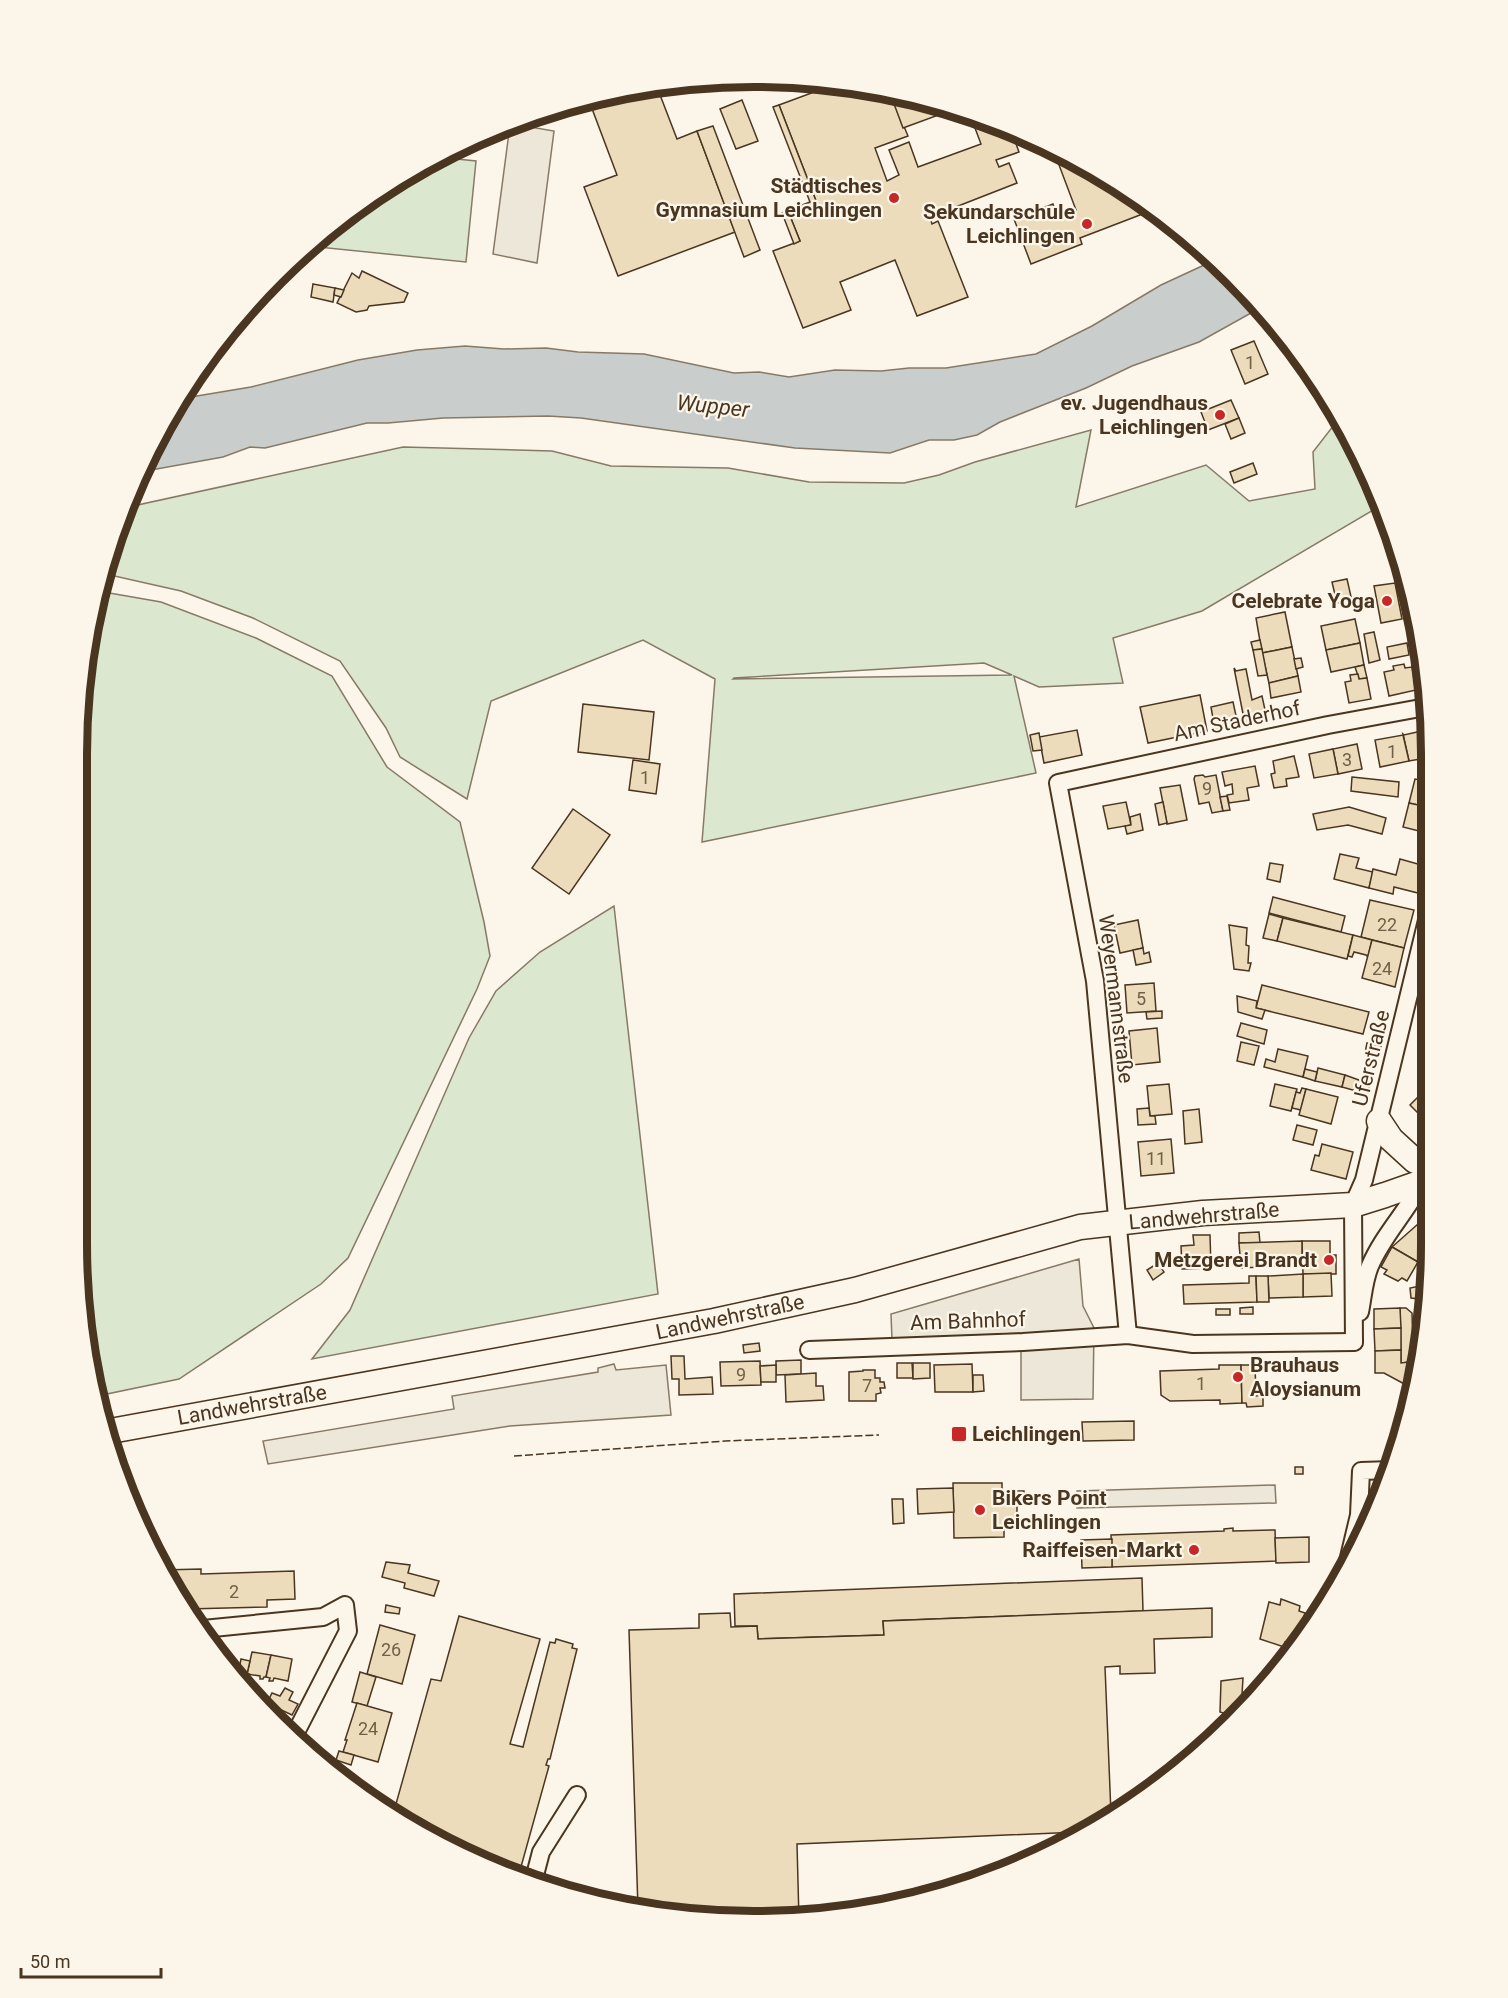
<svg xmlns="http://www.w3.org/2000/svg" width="1508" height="1998" viewBox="0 0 1508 1998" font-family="Roboto,sans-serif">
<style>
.green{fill:#dce7d0;stroke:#887966;stroke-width:1.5;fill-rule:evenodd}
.parking{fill:#ede7d9;stroke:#887966;stroke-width:1.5}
.water{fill:#c9cecd;stroke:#887966;stroke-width:1.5}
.building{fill:#ecdcbc;stroke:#4a3520;stroke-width:1.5}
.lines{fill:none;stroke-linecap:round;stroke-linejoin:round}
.minor-casing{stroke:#4a3520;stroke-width:20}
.secondary-casing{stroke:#4a3520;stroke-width:27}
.minor{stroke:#fbf6e9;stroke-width:16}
.secondary{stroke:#fbf6e9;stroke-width:24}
.fence{stroke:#4a3520;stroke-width:1.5;stroke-dasharray:8 3;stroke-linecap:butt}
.poi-dot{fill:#c62828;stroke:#fbf6e9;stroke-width:2}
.labels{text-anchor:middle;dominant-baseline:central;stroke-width:4.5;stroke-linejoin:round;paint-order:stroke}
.number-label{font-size:18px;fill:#725f47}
.poi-label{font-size:21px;font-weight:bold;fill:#4a3520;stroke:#fbf6e9;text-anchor:end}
.street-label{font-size:21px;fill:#4a3520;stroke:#fbf6e9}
.water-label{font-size:22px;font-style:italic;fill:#4a3520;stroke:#fbf6e9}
.rim{fill:none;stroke:#4a3520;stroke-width:8}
</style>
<rect width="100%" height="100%" fill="#fbf6e9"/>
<g class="green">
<path d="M437,157L476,161L466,262L308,246L342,216Z"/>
<path d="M1337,421L1377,491L1380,506L1202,611L1113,638L1123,683L1039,687L1014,676L1036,773L702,842L715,679L643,640L491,701L467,799L400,757L386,728L340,661L253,618L181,591L101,573L124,508L403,447L552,451L611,466L728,468L809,482L904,483L939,475L975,462L1091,430L1076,507L1206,465L1249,501L1315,489L1313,452ZM984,663L1012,675L733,679L734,678Z"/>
<path d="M98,591L161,602L256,638L332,676L387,767L460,822L484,922L490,956L477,989L348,1258L321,1284L179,1379L97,1396L77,1244L78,710Z"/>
<path d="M614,906L658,1294L312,1359L350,1310L469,1038L496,991L540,952Z"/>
</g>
<g class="parking">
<path d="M513,124L554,131L537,263L493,254L510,125Z"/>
<path d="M1079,1259L1083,1306L1094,1328L1093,1399L1021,1400V1333L892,1340L891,1314Z"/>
<path d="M614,1364L616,1370L666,1365L671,1415L510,1426L268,1464L263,1441L454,1409L452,1396L598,1372V1368Z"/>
<path d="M1275,1485L1276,1503L1077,1508V1491Z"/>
</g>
<path class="water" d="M1215,260L1260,308L1199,342L1132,366L1086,388L1000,422L977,435L954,440H929L890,453L795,448L581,418L548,416L443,418L388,423H367L265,448L250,447L223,457L140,472L179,399L251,387L358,360L417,350L465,346L504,349L546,348L578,352L644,354L734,373L759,372L789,377L835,370L881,371L909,368H946L1036,354L1092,326L1161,285Z"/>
<g class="building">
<path d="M841,82L890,93L908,136L875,148L887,181L899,175L889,150L909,142L918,167L981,144L975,128L981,126L978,115L1011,130L1019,152L996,160L999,167L1009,163L1017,183L930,217L932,224L938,221L968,297L917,316L895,260L840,282L851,310L803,328L773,251L800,241L790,216L818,206L779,105Z"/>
<path d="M657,87L677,139L697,131L735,232L618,276L584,187L617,175L588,98Z"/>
<path d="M890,93L955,109L903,128Z"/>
<path d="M742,100L758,141L736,149L720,109Z"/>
<path d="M779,105L818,206L790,216L800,241L794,244L782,213L810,202L773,107Z"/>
<path d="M713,126L760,250L744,257L697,131Z"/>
<path d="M1053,149L1093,167L1153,210L1080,238L1082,244L1031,264L1014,219L1053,204L1057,217L1076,210Z"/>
<path d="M362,271L408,293L404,302L369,306L367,310L356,312L337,303L352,273L359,278Z"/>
<path d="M313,284L335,288L333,302L311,297Z"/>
<path d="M335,288L344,290L341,297L334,295Z"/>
<path d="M1254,341L1268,374L1245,384L1231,350Z"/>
<path d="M1231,400L1239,418L1208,430L1201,412Z"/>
<path d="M1239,418L1245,433L1231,439L1225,424Z"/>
<path d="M1253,463L1257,474L1234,483L1230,472Z"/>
<path d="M1347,579L1352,601L1337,603L1332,582Z"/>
<path d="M1395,583L1402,619L1381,623L1374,586Z"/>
<path d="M1285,612L1292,647L1262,653L1256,618Z"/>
<path d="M1412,614L1418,646L1410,648L1404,616Z"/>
<path d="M1355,619L1360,643L1326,650L1321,626Z"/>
<path d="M1374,632L1380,660L1369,663L1364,634Z"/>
<path d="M1260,640L1262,649L1253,650L1251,642Z"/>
<path d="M1360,643L1364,665L1331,672L1326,650Z"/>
<path d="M1407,643L1409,655L1389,659L1387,647Z"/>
<path d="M1292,647L1298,676L1269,683L1262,653Z"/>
<path d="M1262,649L1267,675L1258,676L1253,650Z"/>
<path d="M1301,658L1303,667L1296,669L1294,659Z"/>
<path d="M1404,664L1405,668L1412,667L1416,690L1389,696L1384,672L1394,670L1393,666Z"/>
<path d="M1364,665L1367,678L1359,679L1355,667Z"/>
<path d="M1234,668L1236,671L1246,669L1252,700L1262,696L1267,719L1245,724Z"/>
<path d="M1358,674L1359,679L1367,678L1371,699L1349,703L1345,682L1351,681L1350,675Z"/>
<path d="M1298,676L1301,692L1271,698L1269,683Z"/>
<path d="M1200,695L1207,731L1148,743L1140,707Z"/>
<path d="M1233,702L1238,725L1215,730L1211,707Z"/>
<path d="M583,704L654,712L649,760L578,752Z"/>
<path d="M1077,730L1082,755L1044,763L1039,737Z"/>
<path d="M1426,730V758L1409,761L1403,734L1404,735Z"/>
<path d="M1039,733L1042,750L1033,751L1030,735Z"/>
<path d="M1403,735L1409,761L1380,767L1375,740Z"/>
<path d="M1357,744L1362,769L1338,774L1333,749Z"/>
<path d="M1333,749L1338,774L1314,778L1309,754Z"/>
<path d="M1294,756L1299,777L1286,779L1287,786L1274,788L1271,774L1275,773L1273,761Z"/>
<path d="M633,760L660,764L656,794L629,790Z"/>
<path d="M1255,766L1259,786L1247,788L1249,800L1229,803L1227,795L1233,794L1232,784L1225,786L1222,772Z"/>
<path d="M1203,775L1205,777L1216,775L1223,811L1212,813L1209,802L1199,804L1194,779L1195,776Z"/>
<path d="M1352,777L1399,782L1398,797L1351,791Z"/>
<path d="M1422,778L1426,779L1427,807L1409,803L1415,779L1421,780Z"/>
<path d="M1180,785L1187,820L1167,824L1160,788Z"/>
<path d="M1227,796L1230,810L1223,811L1220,797Z"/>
<path d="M1126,802L1131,825L1108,829L1103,806Z"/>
<path d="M1163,802L1167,823L1159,825L1155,804Z"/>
<path d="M1409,803L1427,807V833L1403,827Z"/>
<path d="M1349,807L1386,818L1382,834L1348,825L1317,830L1313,814Z"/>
<path d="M573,809L610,835L569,894L532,868Z"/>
<path d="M1140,814L1143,830L1127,834L1125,826L1131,825L1130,817Z"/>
<path d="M1340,854L1359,858L1356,868L1373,872L1369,888L1334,879Z"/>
<path d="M1400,859L1425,866L1418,893L1394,887L1393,894L1369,888L1373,869L1396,875Z"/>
<path d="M1270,863L1283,865L1280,882L1267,879Z"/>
<path d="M1273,897L1345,916L1341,932L1269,913Z"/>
<path d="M1370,900L1414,910L1404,948L1361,937Z"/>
<path d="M1269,914L1283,918L1277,941L1263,938Z"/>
<path d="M1283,918L1353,935L1347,959L1277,941Z"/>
<path d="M1138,920L1143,948L1120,953L1114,925Z"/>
<path d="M1229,925L1247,928L1246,945L1249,946L1248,963H1251L1249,971L1234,969Z"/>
<path d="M1353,935L1372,940L1368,957L1366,955L1354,952L1352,957L1348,956Z"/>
<path d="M1372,940L1404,948L1395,987L1362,978Z"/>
<path d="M1143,948L1144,954L1149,952L1151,962L1136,965L1133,950Z"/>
<path d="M1154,983L1156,1011L1127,1013L1125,985Z"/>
<path d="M1262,985L1369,1012L1363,1034L1256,1008Z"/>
<path d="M1237,996L1257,1001L1256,1008L1265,1010L1262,1019L1238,1012Z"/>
<path d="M1162,1011V1018L1147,1019L1146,1012Z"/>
<path d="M1241,1023L1267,1030L1264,1044L1237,1036Z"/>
<path d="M1157,1028L1160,1062L1132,1065L1129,1031Z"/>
<path d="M1241,1042L1259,1046L1254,1065L1237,1061Z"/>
<path d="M1367,1043L1381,1046L1378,1056L1365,1053Z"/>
<path d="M1278,1049L1308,1056L1303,1077L1264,1067L1266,1059L1275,1062Z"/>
<path d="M1318,1068L1345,1075L1342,1087L1315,1081Z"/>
<path d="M1305,1069L1317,1072L1315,1081L1303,1077Z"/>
<path d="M1345,1075L1370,1084L1367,1094L1342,1087Z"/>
<path d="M1169,1084L1172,1114L1150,1116L1147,1086Z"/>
<path d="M1275,1084L1297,1089L1291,1111L1270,1106Z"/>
<path d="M1302,1088L1306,1089L1301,1110L1292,1108L1296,1092L1300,1093Z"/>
<path d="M1306,1089L1338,1097L1331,1124L1299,1115Z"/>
<path d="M1426,1089L1429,1091V1124L1410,1105Z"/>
<path d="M1149,1108L1150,1116H1155L1156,1124L1138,1125L1137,1109Z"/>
<path d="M1199,1109L1202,1142L1185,1144L1183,1111Z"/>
<path d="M1297,1125L1317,1130L1313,1145L1293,1140Z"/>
<path d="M1171,1139L1174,1173L1141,1176L1138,1142Z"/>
<path d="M1322,1144L1353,1152L1346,1179L1311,1170L1315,1155L1319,1156Z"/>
<path d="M1418,1224L1430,1237V1257L1427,1254L1418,1262L1392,1247Z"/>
<path d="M1259,1232L1260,1243H1239V1233Z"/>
<path d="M1193,1235H1210L1211,1268L1182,1269L1181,1246L1194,1245Z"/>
<path d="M1302,1241H1330V1255H1336V1274H1303Z"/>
<path d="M1302,1241V1265L1241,1268L1239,1243Z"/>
<path d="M1392,1247L1418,1262L1407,1281L1402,1278L1398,1281L1384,1274L1387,1270L1381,1267Z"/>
<path d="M1158,1263L1164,1272L1153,1280L1147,1270Z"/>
<path d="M1331,1273L1332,1296L1303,1297V1274Z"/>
<path d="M1303,1274V1297L1269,1298L1268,1276Z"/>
<path d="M1249,1276H1256L1257,1302L1184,1304L1183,1285L1249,1283Z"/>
<path d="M1256,1276H1268L1269,1302H1257Z"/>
<path d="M1430,1284L1428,1300L1411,1298L1410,1288Z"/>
<path d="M1253,1307V1314H1240V1308Z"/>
<path d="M1400,1308H1406L1412,1313L1413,1350H1418L1414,1369H1409V1362L1401,1363Z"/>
<path d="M1400,1308L1401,1328L1374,1329V1309Z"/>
<rect x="1216" y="1309" width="14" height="6"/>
<path d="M1401,1328V1350L1375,1351L1374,1329Z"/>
<path d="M759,1343L760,1351L744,1353L743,1345Z"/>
<path d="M1401,1350V1363L1409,1362V1369H1414L1410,1387L1384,1373H1375V1351Z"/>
<path d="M671,1356H684L685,1379L712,1377L713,1394L679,1395V1379H672Z"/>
<path d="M801,1360V1374L776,1375V1361Z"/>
<path d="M760,1361L761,1385L721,1386L720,1362Z"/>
<path d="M897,1363H912L913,1378H897Z"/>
<path d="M913,1363H930V1378L913,1379Z"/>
<path d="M972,1364L973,1392H935L934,1365Z"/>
<path d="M776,1365V1382H761L760,1366Z"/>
<path d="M1219,1365H1241L1242,1403L1220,1404V1400L1170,1401L1161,1395L1160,1371L1219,1369Z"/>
<path d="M1241,1365H1255L1256,1396L1263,1395V1406L1247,1407L1246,1403H1242Z"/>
<path d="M863,1370H875V1378H880V1382H884L885,1388H880L881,1393L876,1394V1401H849V1372L863,1371Z"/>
<path d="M816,1373V1386H823L824,1400L786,1402L785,1375Z"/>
<path d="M973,1375H983L984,1391L973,1392Z"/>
<path d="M1134,1421V1440L1083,1441L1082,1422Z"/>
<rect x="1295" y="1467" width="8" height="7"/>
<path d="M953,1483H1002V1491H1024V1502H1017V1526H1004V1537L954,1538Z"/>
<path d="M953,1488L954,1512L918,1514L917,1489Z"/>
<path d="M892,1499H903L904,1523L893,1524Z"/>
<path d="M1233,1528V1531L1275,1530L1276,1561L1112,1567L1111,1535L1224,1531V1529Z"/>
<path d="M1309,1537V1562L1276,1563L1275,1538Z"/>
<path d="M1112,1539V1567L1082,1568L1081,1540Z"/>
<path d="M386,1562L410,1565L408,1573L439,1581L434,1596L404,1588L405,1583L382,1577Z"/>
<path d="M201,1569V1574L294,1571L295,1599L267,1600V1607L187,1609L167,1583L162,1570Z"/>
<path d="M1142,1578L1143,1611L883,1621L884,1635L758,1639L757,1626H735L734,1594Z"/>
<path d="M1281,1599L1300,1606L1299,1611L1305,1613L1295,1645L1285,1642L1284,1647L1260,1639L1269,1602L1280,1605Z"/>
<path d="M386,1605L400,1608L399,1614L385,1612Z"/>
<path d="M1212,1608V1637L1154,1639L1155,1673L1120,1674V1666L1105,1667L1111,1814L1079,1832L797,1844L799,1920L638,1909L629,1630L699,1628V1614L730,1613L731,1627L757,1626L758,1639L884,1635L883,1621Z"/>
<path d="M459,1616L540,1639L510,1744L523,1747L550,1642L555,1643L556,1639L573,1644L572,1648L577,1649L550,1759H548L546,1765L549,1766L519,1874L454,1851L387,1813L390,1803L396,1804L431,1679L441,1681Z"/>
<path d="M380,1625L415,1635L402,1684L367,1674Z"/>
<path d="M252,1652L271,1655L266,1677H264L263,1679H260V1676L247,1674Z"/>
<path d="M271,1655L292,1659L288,1681L274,1678L273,1681H269L270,1678L266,1677Z"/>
<path d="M241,1659L250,1661L247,1674H249L247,1681L238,1675Z"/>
<path d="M360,1672L376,1677L367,1706L352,1702Z"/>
<path d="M1243,1678L1241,1711L1235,1717L1220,1712L1221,1681Z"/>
<path d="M285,1688L293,1692L289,1700L298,1704L292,1715L275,1707L270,1717L264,1709L272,1693L280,1696Z"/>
<path d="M357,1703L392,1713L378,1762L343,1752L347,1740H345Z"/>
<path d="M1216,1724L1225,1727L1218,1733L1214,1732Z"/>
<path d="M339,1751L354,1755L351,1765L336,1760Z"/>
<path d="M324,1764L353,1774L350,1784Z"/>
</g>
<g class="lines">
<defs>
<g id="minor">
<path d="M1360,1312C1363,1297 1364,1280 1370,1266C1383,1235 1407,1212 1422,1182"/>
<path d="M1128,1335L1095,981L1058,783L1328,725L1426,707"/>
<path d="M1354,1342L1353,1205L1364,1180L1427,920"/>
<path d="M809,1350L1023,1342L1128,1335L1193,1344L1354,1342"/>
<path d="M1345,1574L1359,1515L1361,1471L1392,1470"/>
<path d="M203,1629L323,1617L345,1605L348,1631L293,1738"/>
<path d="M534,1879L541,1852L577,1795"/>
</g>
<g id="secondary">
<path d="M1379,1121L1391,1139L1415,1161L1429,1164"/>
<path d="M105,1432L714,1321L855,1290L1080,1227L1203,1213L1353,1205L1385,1195L1422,1182L1429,1177"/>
</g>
</defs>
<use href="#minor" class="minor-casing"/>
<use href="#secondary" class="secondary-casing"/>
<use href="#minor" class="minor"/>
<use href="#secondary" class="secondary"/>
<path class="fence" d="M514,1456L725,1441L879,1435"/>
</g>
<g class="poi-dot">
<circle cx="894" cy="198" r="6"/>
<circle cx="1087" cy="224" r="6"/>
<circle cx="1220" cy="415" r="6"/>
<circle cx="1387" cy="601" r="6"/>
<circle cx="1329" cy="1260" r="6"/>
<circle cx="1238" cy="1377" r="6"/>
<rect x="951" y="1426" width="16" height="16" rx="3"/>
<circle cx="980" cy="1510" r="6"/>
<circle cx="1194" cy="1550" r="6"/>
</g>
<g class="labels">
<g class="number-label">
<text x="1250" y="362">1</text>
<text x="1392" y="751">1</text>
<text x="1347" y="759">3</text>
<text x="645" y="777">1</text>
<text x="1207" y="788">9</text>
<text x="1387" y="924">22</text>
<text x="1382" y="968">24</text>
<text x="1141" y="998">5</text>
<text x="1156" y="1158">11</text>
<text x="741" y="1374">9</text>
<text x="1201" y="1383">1</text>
<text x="867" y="1385">7</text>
<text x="234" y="1591">2</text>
<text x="391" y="1649">26</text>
<text x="368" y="1728">24</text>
</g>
<g class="poi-label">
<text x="882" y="186">Städtisches<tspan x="882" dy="24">Gymnasium Leichlingen</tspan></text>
<text x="1075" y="212">Sekundarschule<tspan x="1075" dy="24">Leichlingen</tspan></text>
<text x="1208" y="403">ev. Jugendhaus<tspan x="1208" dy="24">Leichlingen</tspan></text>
<text x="1375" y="601">Celebrate Yoga</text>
<text x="1317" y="1260">Metzgerei Brandt</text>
<text x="1250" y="1365" text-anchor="start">Brauhaus<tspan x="1250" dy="24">Aloysianum</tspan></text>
<text x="972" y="1434" text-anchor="start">Leichlingen</text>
<text x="992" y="1498" text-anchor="start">Bikers Point<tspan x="992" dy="24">Leichlingen</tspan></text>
<text x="1182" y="1550">Raiffeisen-Markt</text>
</g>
<g class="street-label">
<text transform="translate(1237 721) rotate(-12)">Am Staderhof</text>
<text transform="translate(1116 999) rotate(83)">Weyermannstraße</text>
<text transform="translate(1371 1058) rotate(-76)">Uferstraße</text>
<text transform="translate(1204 1216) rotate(-5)">Landwehrstraße</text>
<text transform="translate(730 1317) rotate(-12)">Landwehrstraße</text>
<text transform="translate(968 1321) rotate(-2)">Am Bahnhof</text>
<text transform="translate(252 1405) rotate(-10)">Landwehrstraße</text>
</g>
<g class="water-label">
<text transform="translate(713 406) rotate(6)">Wupper</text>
</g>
</g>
<path d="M0 0H1508V1998H0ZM754 87H754A667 667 0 0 1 1421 754V1244A667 667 0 0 1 754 1911H754A667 667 0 0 1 87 1244V754A667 667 0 0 1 754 87Z" fill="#fbf6e9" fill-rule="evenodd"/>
<path class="rim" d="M754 87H754A667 667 0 0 1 1421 754V1244A667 667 0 0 1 754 1911H754A667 667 0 0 1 87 1244V754A667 667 0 0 1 754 87Z"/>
<path d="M21 1968v9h140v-9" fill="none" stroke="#4a3520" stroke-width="3"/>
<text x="30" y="1968" font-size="18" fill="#4a3520" stroke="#fbf6e9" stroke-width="4.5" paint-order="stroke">50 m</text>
</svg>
